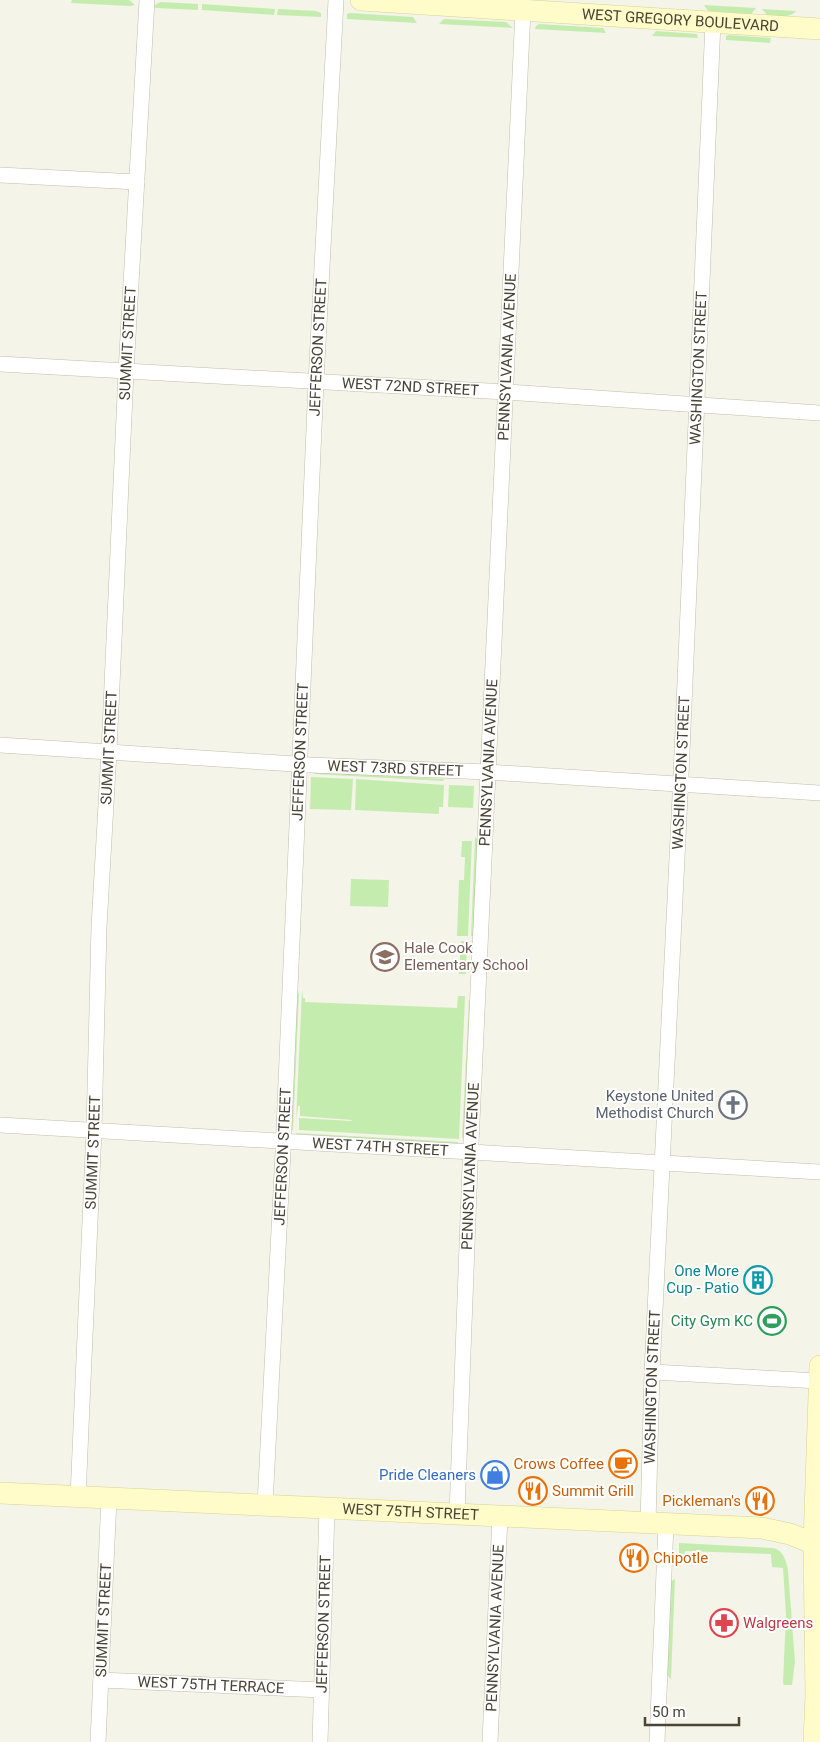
<svg xmlns="http://www.w3.org/2000/svg" width="820" height="1742" viewBox="0 0 820 1742" font-family="Roboto,sans-serif">
<style>
.green{fill:#c5ecaf}
.lines{fill:none;stroke-linecap:round;stroke-linejoin:round}
.minor-casing{stroke:#c1beaa;stroke-width:16}
.secondary-casing{stroke:#d8d296;stroke-width:22}
.minor{stroke:#fff;stroke-width:15}
.secondary{stroke:#fffcc9;stroke-width:21}
.labels{text-anchor:middle;dominant-baseline:central;stroke-width:4;stroke-linejoin:round;paint-order:stroke}
.street-label{font-size:15px;fill:#494536;stroke:#fff}
.education-label{font-size:15px;fill:#785e54;stroke:#fff;text-anchor:start}
.worship-label{font-size:15px;fill:#5b616d;stroke:#fff;text-anchor:end}
.culture-label{font-size:15px;fill:#0d838f;stroke:#fff;text-anchor:end}
.leisure-label{font-size:15px;fill:#27864d;stroke:#fff;text-anchor:end}
.food-label{font-size:15px;fill:#c56008;stroke:#fff;text-anchor:end}
.shop-label{font-size:15px;fill:#366cbe;stroke:#fff;text-anchor:end}
.health-label{font-size:15px;fill:#be3a42;stroke:#fff;text-anchor:start}
</style>
<rect width="100%" height="100%" fill="#f5f4e8"/>
<g class="green">
<path d="M72,0H129L135,5L130,6L71,3Z"/>
<path d="M161,2L198,4V10L156,8L153,6Z"/>
<path d="M202,4L275,9L274,15L202,10Z"/>
<path d="M704,5L756,8L751,14L708,11Z"/>
<path d="M278,9L316,11L321,13V17L277,15Z"/>
<path d="M762,9L796,11C789,19 777,16 767,15Z"/>
<path d="M350,13L413,17L417,23L347,19V14Z"/>
<path d="M444,19L506,22L513,28L439,24Z"/>
<path d="M539,24L603,28L606,33L535,29L536,26Z"/>
<path d="M656,31L697,34L698,38L652,36Z"/>
<path d="M728,35L771,38L770,43L726,40V36Z"/>
<path d="M315,772L444,779L443,781L314,774Z"/>
<path d="M311,777L353,779L351,810L310,809Z"/>
<path d="M356,779L444,785L443,807H439V814L355,810Z"/>
<path d="M449,785L474,786L473,808L448,807Z"/>
<path d="M475,837L478,840L474,935L471,936Z"/>
<path d="M462,841H472L468,936H457L459,880H464L465,857H461Z"/>
<path d="M351,879L389,880L388,907L350,906Z"/>
<path d="M461,941H467L466,974H459Z"/>
<path d="M302,990L303,998H305V1002L457,1008L458,996H465L459,1139L299,1130V1118L351,1121L352,1120L300,1116V1106H298L296,1121Z"/>
<path d="M298,991L299,994L293,1130L289,1129L296,995Z"/>
<path d="M469,1000L471,1005L464,1138H462Z"/>
<path d="M296,1133L458,1142V1144L296,1134Z"/>
<path d="M679,1543L773,1548C783,1550 786,1560 788,1570L795,1662L792,1685H784L783,1682L786,1615L783,1568L772,1567L771,1554L685,1551L684,1561L679,1563Z"/>
<path d="M675,1579L671,1679L667,1675L670,1582Z"/>
</g>
<g class="lines">
<defs>
<g id="minor">
<path d="M0,175L137,182"/>
<path id="s1" d="M0,364L506,392L820,413"/>
<path id="s2" d="M0,745L310,765L488,772L820,793"/>
<path id="s3" d="M0,1125L820,1172"/>
<path d="M652,1372L820,1381"/>
<path id="s4" d="M78,1497L94,1130L99,927L109,752L126,372L147,0"/>
<path id="s5" d="M265,1505L283,1152L316,382L336,0"/>
<path id="s6" d="M457,1514L470,1165L523,10"/>
<path id="s7" d="M648,1523L652,1372L681,776L713,22"/>
<path id="s8" d="M101,1680L322,1690"/>
<path id="s9" d="M98,1742L109,1498"/>
<path id="s10" d="M320,1742L327,1508"/>
<path id="s11" d="M490,1742L500,1516"/>
<path d="M657,1742L666,1524"/>
</g>
<g id="secondary">
<path id="s12" d="M361,0L820,29"/>
<path id="s13" d="M0,1493L762,1528L790,1534L820,1546"/>
<path d="M814,1742L816,1696L814,1543L820,1366"/>
</g>
</defs>
<use href="#minor" class="minor-casing"/>
<use href="#secondary" class="secondary-casing"/>
<use href="#minor" class="minor"/>
<use href="#secondary" class="secondary"/>
</g>
<defs>
<symbol id="school-ring" viewBox="-11 -11 22 22"><circle r="9.5" fill="#fff" stroke="#8d6e63" stroke-width="1.5"/><path d="M0-5L7-2L0 1L-7-2ZM-4 1L0 2.5L4 1V4Q0 6-4 4Z" fill="#8d6e63"/></symbol>
<symbol id="church-ring" viewBox="-11 -11 22 22"><circle r="9.5" fill="#fff" stroke="#6b7280" stroke-width="1.5"/><path d="M-1.2-6h2.4v3.5h3.3v2.4h-3.3V6h-2.4V-.1h-3.3v-2.4h3.3Z" fill="#6b7280"/></symbol>
<symbol id="building-ring" viewBox="-11 -11 22 22"><circle r="9.5" fill="#fff" stroke="#0f9aa8" stroke-width="1.5"/><path d="M-4-6H4V6H1V3H-1V6H-4ZM-2.5-4.3h1.7v1.8h-1.7ZM.8-4.3h1.7v1.8H.8ZM-2.5-1h1.7V.8h-1.7ZM.8-1h1.7V.8H.8Z" fill="#0f9aa8"/></symbol>
<symbol id="stadium-ring" viewBox="-11 -11 22 22"><circle r="9.5" fill="#fff" stroke="#2e9e5b" stroke-width="1.5"/><path d="M0-5a6.5 5 0 1 0 0 10a6.5 5 0 1 0 0-10ZM-3.5-1.8h7v3.6h-7Z" fill="#2e9e5b"/></symbol>
<symbol id="cafe-ring" viewBox="-11 -11 22 22"><circle r="9.5" fill="#fff" stroke="#e8710a" stroke-width="1.5"/><path d="M-5.5-4.5H6V0H3Q3 3.5 0 3.5H-2.5Q-5.5 3.5-5.5 0ZM3-3.2v2h1.7v-2ZM-6 4.5H4V6H-6Z" fill="#e8710a"/></symbol>
<symbol id="shop-ring" viewBox="-11 -11 22 22"><circle r="9.5" fill="#fff" stroke="#3f7fe0" stroke-width="1.5"/><path d="M-5-2.5h2.3a2.7 3.5 0 0 1 5.4 0H5L5.5 6h-11ZM-1.5-2.5h3a1.5 2.3 0 0 0-3 0Z" fill="#3f7fe0"/></symbol>
<symbol id="restaurant-ring" viewBox="-11 -11 22 22"><circle r="9.5" fill="#fff" stroke="#e8710a" stroke-width="1.5"/><path d="M-5-6h1v4h1v-4h1v4h1v-4h1v5L-1.5 .5V6h-2V.5L-5-1ZM5-6V6H3V1.5H1.5Q1.5-4 5-6Z" fill="#e8710a"/></symbol>
<symbol id="pharmacy-ring" viewBox="-11 -11 22 22"><circle r="9.5" fill="#fff" stroke="#e0444e" stroke-width="1.5"/><path d="M-2-6h4v4h4v4h-4v4h-4v-4h-4v-4h4Z" fill="#e0444e"/></symbol>
</defs>
<g fill-rule="evenodd">
<use href="#school-ring" x="369" y="941" width="32" height="32"/>
<use href="#church-ring" x="717" y="1089" width="32" height="32"/>
<use href="#building-ring" x="742" y="1264" width="32" height="32"/>
<use href="#stadium-ring" x="756" y="1305" width="32" height="32"/>
<use href="#cafe-ring" x="607" y="1448" width="32" height="32"/>
<use href="#shop-ring" x="479" y="1459" width="32" height="32"/>
<use href="#restaurant-ring" x="517" y="1475" width="32" height="32"/>
<use href="#restaurant-ring" x="744" y="1485" width="32" height="32"/>
<use href="#restaurant-ring" x="618" y="1542" width="32" height="32"/>
<use href="#pharmacy-ring" x="708" y="1607" width="32" height="32"/>
</g>
<g class="labels">
<g class="street-label">
<text stroke="none"><textPath href="#s12" startOffset="320">WEST GREGORY BOULEVARD</textPath></text>
<text stroke="none"><textPath href="#s4" startOffset="1155">SUMMIT STREET</textPath></text>
<text stroke="none"><textPath href="#s5" startOffset="1159">JEFFERSON STREET</textPath></text>
<text stroke="none"><textPath href="#s6" startOffset="1158">PENNSYLVANIA AVENUE</textPath></text>
<text stroke="none"><textPath href="#s7" startOffset="1156">WASHINGTON STREET</textPath></text>
<text stroke="none"><textPath href="#s1" startOffset="411">WEST 72ND STREET</textPath></text>
<text stroke="none"><textPath href="#s4" startOffset="750">SUMMIT STREET</textPath></text>
<text stroke="none"><textPath href="#s5" startOffset="754">JEFFERSON STREET</textPath></text>
<text stroke="none"><textPath href="#s6" startOffset="752">PENNSYLVANIA AVENUE</textPath></text>
<text stroke="none"><textPath href="#s2" startOffset="396">WEST 73RD STREET</textPath></text>
<text stroke="none"><textPath href="#s7" startOffset="751">WASHINGTON STREET</textPath></text>
<text stroke="none"><textPath href="#s3" startOffset="381">WEST 74TH STREET</textPath></text>
<text stroke="none"><textPath href="#s4" startOffset="345">SUMMIT STREET</textPath></text>
<text stroke="none"><textPath href="#s5" startOffset="349">JEFFERSON STREET</textPath></text>
<text stroke="none"><textPath href="#s6" startOffset="348">PENNSYLVANIA AVENUE</textPath></text>
<text stroke="none"><textPath href="#s7" startOffset="136">WASHINGTON STREET</textPath></text>
<text stroke="none"><textPath href="#s13" startOffset="411">WEST 75TH STREET</textPath></text>
<text stroke="none"><textPath href="#s9" startOffset="122">SUMMIT STREET</textPath></text>
<text stroke="none"><textPath href="#s10" startOffset="118">JEFFERSON STREET</textPath></text>
<text stroke="none"><textPath href="#s11" startOffset="114">PENNSYLVANIA AVENUE</textPath></text>
<text stroke="none"><textPath href="#s8" startOffset="110">WEST 75TH TERRACE</textPath></text>
</g>
<g class="education-label">
<text x="404" y="948">Hale Cook<tspan x="404" dy="17">Elementary School</tspan></text>
</g>
<g class="worship-label">
<text x="714" y="1096">Keystone United<tspan x="714" dy="17">Methodist Church</tspan></text>
</g>
<g class="culture-label">
<text x="739" y="1271">One More<tspan x="739" dy="17">Cup - Patio</tspan></text>
</g>
<g class="leisure-label">
<text x="753" y="1321">City Gym KC</text>
</g>
<g class="food-label">
<text x="604" y="1464">Crows Coffee</text>
<text x="552" y="1491" text-anchor="start">Summit Grill</text>
<text x="741" y="1501">Pickleman's</text>
<text x="653" y="1558" text-anchor="start">Chipotle</text>
</g>
<g class="shop-label">
<text x="476" y="1475">Pride Cleaners</text>
</g>
<g class="health-label">
<text x="743" y="1623">Walgreens</text>
</g>
</g>
<path d="M645 1717v8h94v-8" fill="none" stroke="#494536" stroke-width="2.5"/>
<text x="652" y="1717" font-size="15" fill="#494536" stroke="#ffffff" stroke-width="4" paint-order="stroke">50 m</text>
</svg>
